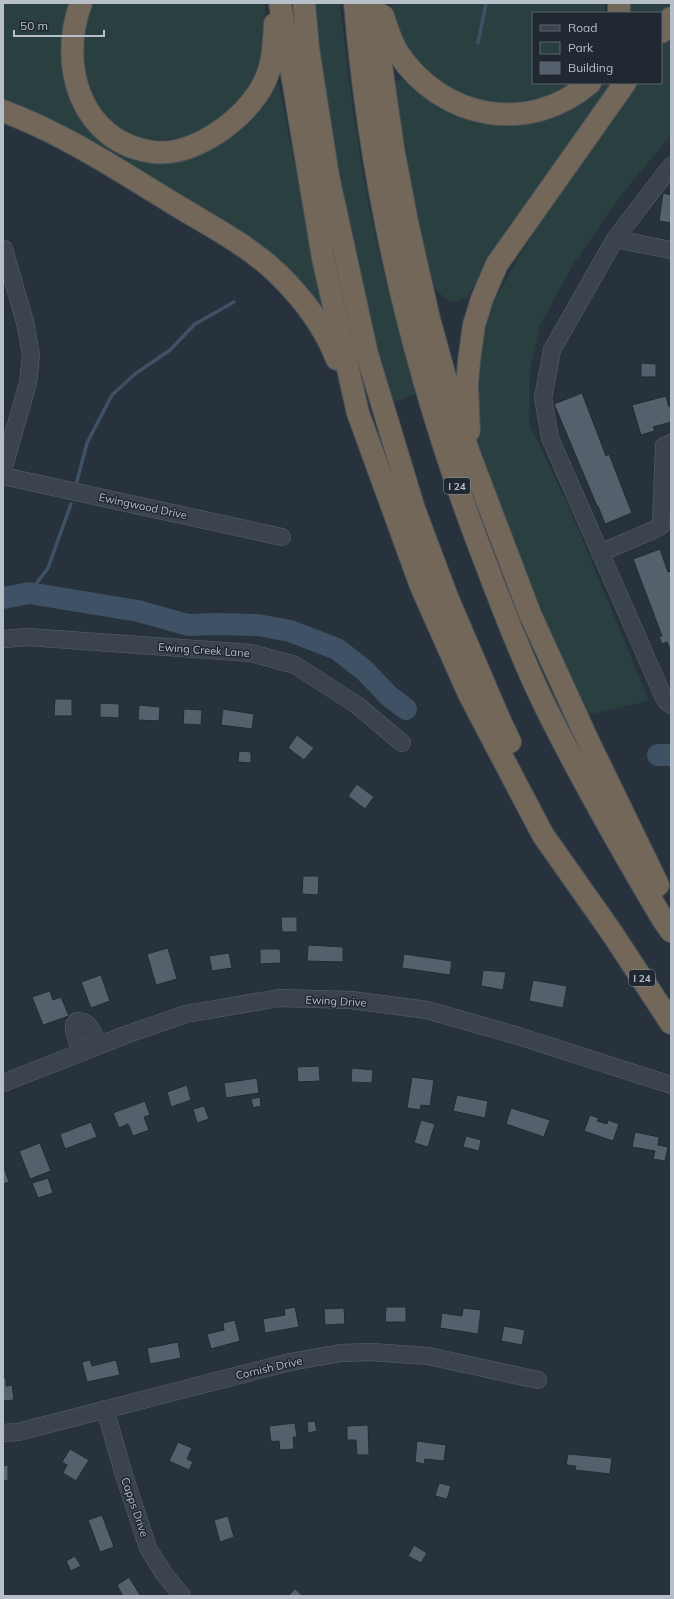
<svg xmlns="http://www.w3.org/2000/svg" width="674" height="1599" viewBox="0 0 674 1599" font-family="Mulish,sans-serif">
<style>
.green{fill:#2a3f3f}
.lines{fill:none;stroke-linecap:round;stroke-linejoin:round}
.stream{stroke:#3f5164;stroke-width:3.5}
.river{stroke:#3f5164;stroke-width:22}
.building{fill:#55606d;stroke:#222b34}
.minor-casing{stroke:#59626b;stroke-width:18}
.highway-casing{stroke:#464f58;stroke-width:24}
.minor{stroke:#3b444d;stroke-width:17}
.highway{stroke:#726759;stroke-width:22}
.labels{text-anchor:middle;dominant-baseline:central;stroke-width:3;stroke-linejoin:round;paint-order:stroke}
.shield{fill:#202932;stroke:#8a929b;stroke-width:1}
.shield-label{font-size:10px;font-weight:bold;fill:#b7bfc8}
.street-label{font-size:11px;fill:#b7bfc8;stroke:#202932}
</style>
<rect width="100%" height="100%" fill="#27323d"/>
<g class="green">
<path d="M3,3H74L79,111L177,157L270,85H279L323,310L67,132L25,108L3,101Z"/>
<path d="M94,3H265L264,48L258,73L247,94L230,112L206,127L188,136L164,140L137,137L115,125L99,107L89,89L83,61L84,35L90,9Z"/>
<path d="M314,3H340C347,67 355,132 367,196C380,263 398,328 416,394L389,404L341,200L325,98Z"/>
<path d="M390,3H605V13H533V83H577L550,98L507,106L461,96L419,67L400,38Z"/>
<path d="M626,3H670L661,16V13H626Z"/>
<path d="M671,28V135L623,193L574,263L540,325L530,370L529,424L569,507L649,701L583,716L551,647L479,454L473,413L485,318L518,258L566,180L633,83H661V43Z"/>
<path d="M406,77L472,118L599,83H613L490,260L467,298L453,302L444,298L434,286L417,213L394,87L397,81Z"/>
</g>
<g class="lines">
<g class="stream">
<path d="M478,43L486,3"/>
<path d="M77,481L87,443L112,395L135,374L170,350L195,324L234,302"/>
<path d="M29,593L48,568L71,504"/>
</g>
<g class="river">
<path d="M3,598L29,593L138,611L188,625L216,624L258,625L290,631L337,649L364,670L389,696L406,709"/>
<path d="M658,755H671"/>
</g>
</g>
<g class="building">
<path d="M663,193L671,195V223L659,221Z"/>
<path d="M641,363L656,364V377H641Z"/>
<path d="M582,393L606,456L609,454L632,513L605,524L598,506H597L554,404Z"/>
<path d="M666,396L669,407L671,406V422L653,427L655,431L641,435L632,405Z"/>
<path d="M660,549L668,572L671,571V651L667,642L662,644L659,637L662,636L633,559Z"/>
<path d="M55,699H72V716H54Z"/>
<path d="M100,703L119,704V718L100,717Z"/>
<path d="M139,705L160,707L159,721L138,720Z"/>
<path d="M184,709L202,710L201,725L183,724Z"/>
<path d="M223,709L254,714L252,729L221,725Z"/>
<path d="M297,735L314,748L304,760L288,748Z"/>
<path d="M239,751L251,752V763L238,762Z"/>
<path d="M357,784L374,797L365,809L348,796Z"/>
<path d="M303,876H319L318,895L302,894Z"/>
<path d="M281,917H297V932H282Z"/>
<path d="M308,945L343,947V962L307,961Z"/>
<path d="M168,948L177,979L156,985L147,954Z"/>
<path d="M260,949H280L281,963L260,964Z"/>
<path d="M229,953L232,968L212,971L209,956Z"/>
<path d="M404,954L452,961L450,975L402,968Z"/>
<path d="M483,970L506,972L503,990L481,986Z"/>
<path d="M101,975L110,1001L91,1008L81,982Z"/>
<path d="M533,980L567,986L563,1008L529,1001Z"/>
<path d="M50,991L53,1000L61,997L69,1016L43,1025L32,997Z"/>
<path d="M319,1066L320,1081L298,1082L297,1067Z"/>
<path d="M352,1068L373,1070L372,1083L351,1082Z"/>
<path d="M412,1077L434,1080L430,1106L421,1105L420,1110L407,1108Z"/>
<path d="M257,1078L259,1093L226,1098L224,1083Z"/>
<path d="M187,1085L191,1100L171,1107L167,1092Z"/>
<path d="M457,1095L488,1101L485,1118L453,1111Z"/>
<path d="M260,1097L261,1106L253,1108L251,1099Z"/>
<path d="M145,1101L150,1115L144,1117L149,1130L133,1136L128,1124L119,1128L113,1113Z"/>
<path d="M204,1106L209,1119L197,1123L193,1109Z"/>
<path d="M511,1108L550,1120L544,1137L506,1124Z"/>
<path d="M590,1115L599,1118L597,1121L607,1124L608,1120L619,1124L613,1141L584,1131Z"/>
<path d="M421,1120L435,1124L428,1147L414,1143Z"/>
<path d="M91,1122L97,1137L65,1149L60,1134Z"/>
<path d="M635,1132L659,1137L658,1145L668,1147L665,1161L653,1159L655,1151L632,1147Z"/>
<path d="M466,1136L481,1140L479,1151L463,1147Z"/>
<path d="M40,1143L51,1171L30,1179L19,1151Z"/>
<path d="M3,1165L9,1182L3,1184Z"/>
<path d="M48,1178L53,1193L38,1198L32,1183Z"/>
<path d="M295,1307L299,1327L265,1333L263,1319L285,1315L284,1309Z"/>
<path d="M386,1307H406V1322H385Z"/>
<path d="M344,1308L345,1324L325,1325L324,1309Z"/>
<path d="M463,1308L481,1310L478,1334L440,1328L442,1313L462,1316Z"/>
<path d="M235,1320L240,1341L211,1349L207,1334L224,1330L223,1323Z"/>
<path d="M504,1326L525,1330L522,1345L501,1341Z"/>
<path d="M178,1342L181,1358L150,1364L147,1348Z"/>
<path d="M90,1360L92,1366L116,1360L120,1375L87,1382L82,1362Z"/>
<path d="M3,1378H6V1386L12,1385L14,1400L3,1401Z"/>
<path d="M315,1421L317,1431L308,1433L307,1422Z"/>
<path d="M295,1423L297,1437H293L294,1449L280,1450L279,1441L271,1442L269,1426Z"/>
<path d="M368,1425L369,1455H357L356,1440H347V1426Z"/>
<path d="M417,1441L446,1445L444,1461L425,1459L424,1464L415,1462Z"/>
<path d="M178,1442L192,1448L187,1459L193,1462L189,1470L169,1461Z"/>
<path d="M70,1449L89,1460L76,1481L63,1473L67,1465L62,1462Z"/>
<path d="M568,1454L612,1458L610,1474L575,1470L576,1466L566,1465Z"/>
<path d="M8,1465V1480L3,1481V1466Z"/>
<path d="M439,1483L451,1486L447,1499L435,1496Z"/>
<path d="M102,1515L114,1547L100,1552L88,1520Z"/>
<path d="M228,1516L234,1537L220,1542L214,1520Z"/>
<path d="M414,1545L427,1553L421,1563L408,1556Z"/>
<path d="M75,1556L81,1566L71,1571L66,1561Z"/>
<path d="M129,1577L140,1595L138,1596H123L117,1585Z"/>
<path d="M295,1589L303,1596H288Z"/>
</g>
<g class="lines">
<defs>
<g id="minor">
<path d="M671,166L615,239L552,350L543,398L550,438L665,700L671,705"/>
<path d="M615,239L671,250"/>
<path d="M3,470L28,383L31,355L25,322L4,249"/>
<path d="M3,476L282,537"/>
<path d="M600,553L651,531L661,526L664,446L671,443"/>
<path d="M3,639L28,637L251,653L295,665L357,705L402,743"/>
<path d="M81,1052L74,1031V1025L77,1021C91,1020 93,1035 98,1045"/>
<path d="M3,1083L128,1034L186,1014L279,998L351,1000L427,1010L515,1035L671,1085"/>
<path d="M105,1409L124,1475L148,1548L164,1574L182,1596"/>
<path d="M3,1433L18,1432L290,1362L341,1353L371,1352L428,1356L538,1380"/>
</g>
<g id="highway">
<path d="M81,3C58,64 80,142 153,152C194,157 246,119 264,83C273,65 274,44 275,24"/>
<path d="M280,3L323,258L358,413L421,586L470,696L543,835L612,933L671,1023"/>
<path d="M304,3L308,48L328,176L367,354L414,509L447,597L500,721L510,742"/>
<path d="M355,3C371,195 416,384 486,564C504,612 523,661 546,708C582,780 621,849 662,918L671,931"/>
<path d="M374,3L375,23L393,148L407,222L429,319L455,413L470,456L530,614L589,743L658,885"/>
<path d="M619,3V13"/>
<path d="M383,16C387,29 391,42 398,53C442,119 528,136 590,83"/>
<path d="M661,32L671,18"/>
<path d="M3,111C65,134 120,171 176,205C210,226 248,245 277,273C302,297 324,326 337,359"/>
<path d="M469,431L467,384L469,361L474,325L482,299L497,264L625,83"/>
</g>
</defs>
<use href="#minor" class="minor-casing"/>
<use href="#highway" class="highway-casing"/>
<use href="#minor" class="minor"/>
<use href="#highway" class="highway"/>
</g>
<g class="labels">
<g class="shield">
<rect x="444" y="478" width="26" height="16" rx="3"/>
<rect x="629" y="970" width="26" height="16" rx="3"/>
</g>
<g class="shield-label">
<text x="457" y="486">I 24</text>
<text x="642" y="978">I 24</text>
</g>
<g class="street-label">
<text transform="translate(143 506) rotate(12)">Ewingwood Drive</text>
<text transform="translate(204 650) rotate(4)">Ewing Creek Lane</text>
<text transform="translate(336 1001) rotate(3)">Ewing Drive</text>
<text transform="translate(269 1368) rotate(-13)">Cornish Drive</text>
<text transform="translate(135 1507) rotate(71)">Capps Drive</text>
</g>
</g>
<rect width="674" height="1599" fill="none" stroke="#b7bfc8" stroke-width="8"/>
<rect x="532" y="12" width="130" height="72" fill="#202932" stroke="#5c656e"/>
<rect x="540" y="25" width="20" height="6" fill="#3b444d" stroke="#5c656e"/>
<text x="568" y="32" font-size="12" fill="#b7bfc8">Road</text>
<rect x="540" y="42" width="20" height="12" fill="#2a3f3f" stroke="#5c656e"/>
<text x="568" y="52" font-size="12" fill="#b7bfc8">Park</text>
<rect x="540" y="62" width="20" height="12" fill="#55606d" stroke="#5c656e"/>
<text x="568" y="72" font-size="12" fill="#b7bfc8">Building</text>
<path d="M14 30v6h90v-6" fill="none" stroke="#b7bfc8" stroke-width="2"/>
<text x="20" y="30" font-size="12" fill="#b7bfc8" stroke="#202932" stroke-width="3" paint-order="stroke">50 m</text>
</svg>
